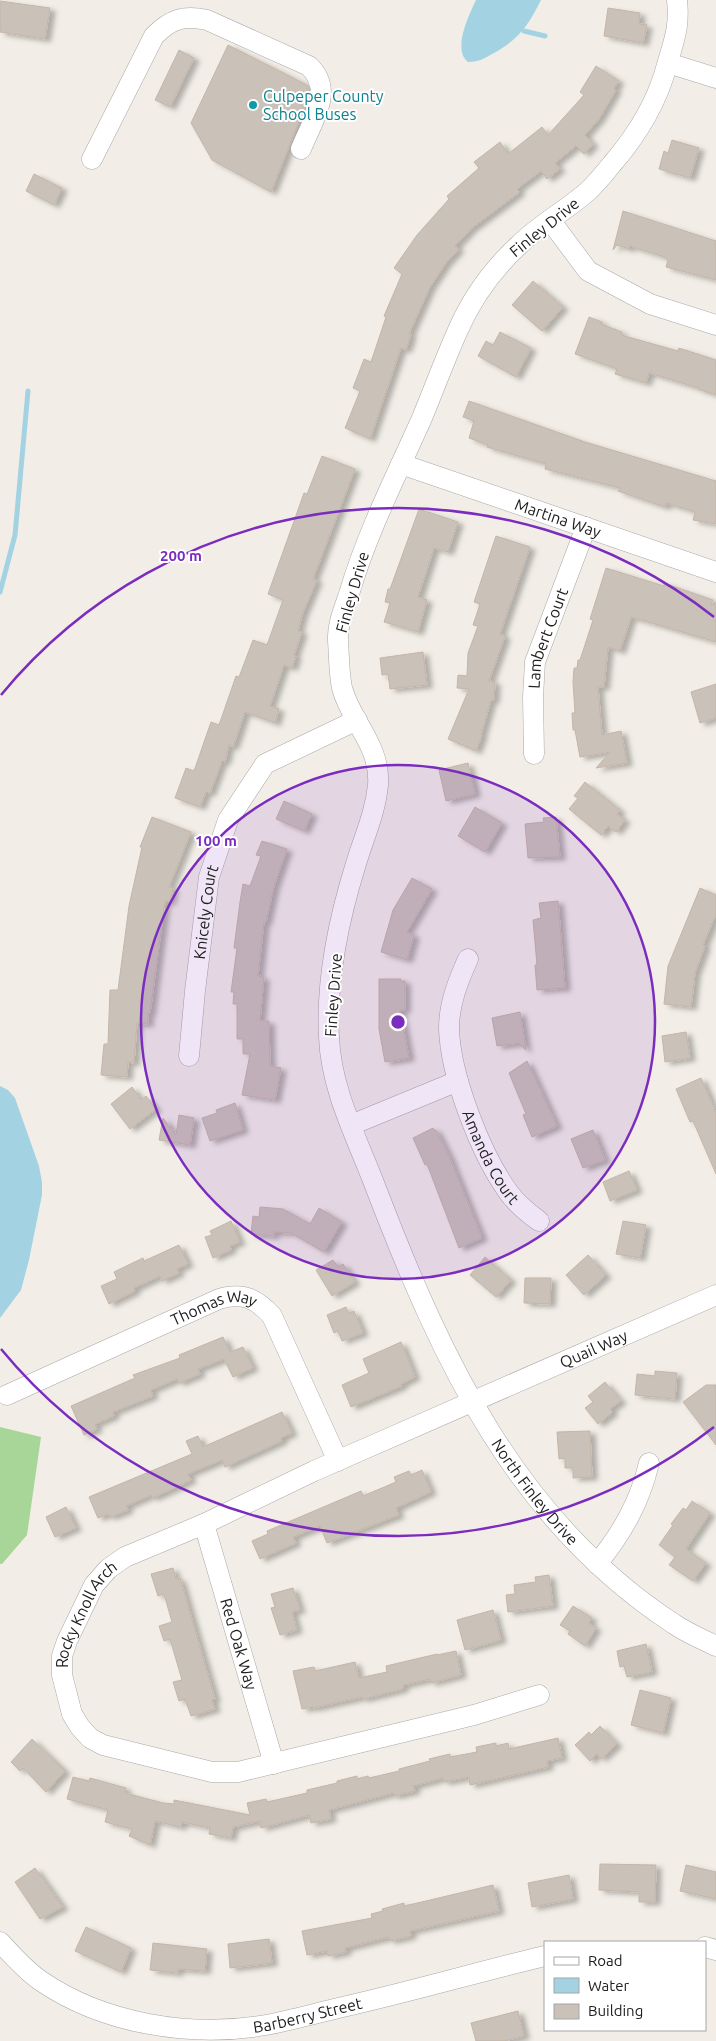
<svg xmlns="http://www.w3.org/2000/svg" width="716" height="2041" viewBox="0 0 716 2041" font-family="Ubuntu,sans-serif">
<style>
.forest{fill:#a8d598}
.water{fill:#a3d3e3}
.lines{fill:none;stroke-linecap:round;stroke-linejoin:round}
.stream{stroke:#a3d3e3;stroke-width:5}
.building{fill:#cac1b9;stroke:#c5b5a7;filter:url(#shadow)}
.minor-casing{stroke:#a8a8a8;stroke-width:21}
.minor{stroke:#fff;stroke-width:20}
.ring{fill:none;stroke:#7b2cbf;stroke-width:2.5}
.culture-dot{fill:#0f9aa8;stroke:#fff;stroke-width:2}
.labels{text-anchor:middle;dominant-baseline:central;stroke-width:4;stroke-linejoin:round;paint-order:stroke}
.culture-label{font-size:16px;fill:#0d838f;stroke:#fff;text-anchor:start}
.street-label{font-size:16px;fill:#212121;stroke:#fff}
.centre{fill:#7b2cbf;stroke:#fff;stroke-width:2.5}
.ring-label{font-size:15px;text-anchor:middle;font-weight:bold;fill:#7b2cbf;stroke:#fff;stroke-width:4;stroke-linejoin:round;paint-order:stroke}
</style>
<defs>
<filter id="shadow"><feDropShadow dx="5.5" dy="3" stdDeviation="2.5" flood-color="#0004"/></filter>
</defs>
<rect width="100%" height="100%" fill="#f2eee7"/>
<path class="forest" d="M0,1427L41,1437L27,1535L2,1564H0Z"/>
<g class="water">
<path d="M476,0H541C528,26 519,39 494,53C485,58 479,62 468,62C452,50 469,15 476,0Z"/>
<path d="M0,1086L8,1090L15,1098L39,1166L42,1182V1195L29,1260L21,1290L0,1318Z"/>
</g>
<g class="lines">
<g class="stream">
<path d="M524,31L545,36"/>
<path d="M0,592L15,535L28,391"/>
</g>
</g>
<g class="building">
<path d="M0,1L50,8L45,39L0,32Z"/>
<path d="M608,8L640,13L639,24L647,25L643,43L604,36Z"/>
<path d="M228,45L307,85L308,88V98L271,192L212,160L191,123Z"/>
<path d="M179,50L194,58L170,107L155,100Z"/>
<path d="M596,66L619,81L614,88L616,90L599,119L585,135L593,144L584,154L576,146L555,163L560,169L547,179L541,171L517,189L520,192L472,228L455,246L459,249L446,263L430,287L409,334H411L406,350L401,348L370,439L345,428L360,391L353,388L364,359L371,362L386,317L384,316L402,274L394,268L417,235L449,199L447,196L479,168L474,162L500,142L508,154L542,127L548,135L584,95L580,92Z"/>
<path d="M672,140L699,148L690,178L659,169L664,151L668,153Z"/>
<path d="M34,174L62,188L54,205L26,191Z"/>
<path d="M623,211L716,241V280L666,267L668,260L664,257L630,246L629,249L617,245L613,250Z"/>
<path d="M533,281L563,307L542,331L512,305Z"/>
<path d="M589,317L602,322L601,324L622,332L621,335L678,351L679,348L716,360V395L698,389V388L649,373L646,383L615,374L617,369L575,354Z"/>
<path d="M500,332L531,348L516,377L478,356L486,341L493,345Z"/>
<path d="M469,401L585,442L716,481V524L693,520L695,512L666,503L665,507L618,491L620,488L545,469L546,464L487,447L488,445L469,438L474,421L463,417Z"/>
<path d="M322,456L355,469L313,579L317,580L302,615L298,631L302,632L294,655L296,656L292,668L284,665L270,706L279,709L275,723L245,712L233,747L229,745L225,762L222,761L210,793L206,792L200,807L175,798L186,768L194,771L211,722L219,725L236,676L239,677L253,640L267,645L283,600L268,594L304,493L307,494Z"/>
<path d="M419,509L458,522L448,552L434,548L418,597L427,600L418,632L384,622L390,603L385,602L388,589H390Z"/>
<path d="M496,536L530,547L500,634L505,636L489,681L495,682L494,700H491L481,735H482L476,751L448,739L469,689L457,688L458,675L467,676L468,653L478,626L473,625L480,604L474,602Z"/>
<path d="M606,568L664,586V583L713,600L711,604L716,605V642L631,617L620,651L608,647L604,687H598L602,735L621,731L627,763L596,768L610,752L580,757L575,730H573L572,713H575L573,682L574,668H577L578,660H580L593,620L590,619Z"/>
<path d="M423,652L427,685L390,689L388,674L382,675L380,658Z"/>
<path d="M716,684V718L700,723L691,692Z"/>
<path d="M468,763L475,794L446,801L439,770Z"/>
<path d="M585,782L620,810L617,814L625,820L616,832L608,826L601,835L569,809L578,798L574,796Z"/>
<path d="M284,801L312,814L304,831L276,819Z"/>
<path d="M475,807L502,823L485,852L458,836Z"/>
<path d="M152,817L191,832L169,887L173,888L170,902L165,901L150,1013H148V1024L137,1023L134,1063L128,1062L127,1077L101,1075L104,1044H108L110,990H118L129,906L142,847H140Z"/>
<path d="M556,817L560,857L528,858L525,824L544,822L543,818Z"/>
<path d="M262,841L287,849L274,886L266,922H264L258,976L264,977L260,1021H269L270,1066L281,1068L275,1100L242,1095L250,1054H243V1039H237V1004H233L234,992H231L237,948H234L240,902L243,884L250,886L261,856L256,855Z"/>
<path d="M412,878L432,889L407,932L414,935L407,960L381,952L393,910Z"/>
<path d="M700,888L716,895V914L703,945L705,946L695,973L691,1007L664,1004L668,966Z"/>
<path d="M558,901L565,988L537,990L535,965H537L533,920L541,918L539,903Z"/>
<path d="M379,979H401L400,981H405V1010H400L409,1058L385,1062L379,1029Z"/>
<path d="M520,1012L526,1050L519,1043L497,1046L492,1018Z"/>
<path d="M686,1032L690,1058L665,1062L662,1036Z"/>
<path d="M527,1061L557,1126L532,1137L523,1115L526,1114L509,1073Z"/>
<path d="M701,1078L716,1113V1174L693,1121L690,1122L676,1089Z"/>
<path d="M132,1087L141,1100L146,1096L156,1109L130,1129L111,1104Z"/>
<path d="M235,1103L243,1130L210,1141L202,1118L217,1113L216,1110Z"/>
<path d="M179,1115L194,1118L190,1145L159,1140L163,1118L176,1135Z"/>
<path d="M433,1128L434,1130H436L449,1156L482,1238L459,1248L427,1164L425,1165L413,1138Z"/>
<path d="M593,1130L605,1160L583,1168L571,1139Z"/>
<path d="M629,1171L637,1190L610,1201L603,1182Z"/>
<path d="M260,1207L283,1209L310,1224L319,1208L342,1222L324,1252L291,1233L274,1232V1236L251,1234L253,1216L259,1217Z"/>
<path d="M231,1221L240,1242L230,1246L231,1250L213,1258L205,1237L212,1235L210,1231Z"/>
<path d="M623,1221L646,1225L640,1258L616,1254Z"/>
<path d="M179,1245L188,1264L177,1269L179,1273L162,1281L160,1276L134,1288L135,1291L109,1304L101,1286L117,1279L114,1272L143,1258L144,1261Z"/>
<path d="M588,1255L606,1275L584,1295L566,1275Z"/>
<path d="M485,1257L511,1280L496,1297L470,1275Z"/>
<path d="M333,1260L338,1267L343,1264L355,1282L332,1296L316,1270Z"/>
<path d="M525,1278H551L550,1304L524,1303Z"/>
<path d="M346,1307L349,1314L354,1311L363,1333L342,1341L338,1331L334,1333L327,1315Z"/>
<path d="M223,1337L230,1352L243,1347L253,1368L233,1377L224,1359L198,1369L200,1374L179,1383L177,1379L151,1390L153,1396L113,1412L114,1416L95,1424L97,1429L84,1435L71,1406L135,1378L133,1375L180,1358L179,1355Z"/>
<path d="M401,1342L415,1377L401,1384L402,1386L351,1407L342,1385L369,1373L363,1359Z"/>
<path d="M655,1371L677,1373L675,1399L635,1395L637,1374L655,1376Z"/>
<path d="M605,1382L621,1401L610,1409L613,1412L598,1424L585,1408L593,1402L588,1396Z"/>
<path d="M706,1385H716V1445L683,1402Z"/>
<path d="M282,1412L292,1433L281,1438L282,1441L225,1467L222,1460L188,1474L191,1480L170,1490L152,1498L151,1495L126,1506L128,1510L110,1517L108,1514L98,1518L89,1497L192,1454L186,1441L198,1436L203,1447Z"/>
<path d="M590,1431L592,1477L573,1478V1468H565V1458L559,1459L557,1432Z"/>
<path d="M422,1470L431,1492L396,1508L399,1515L327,1543L320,1526L293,1537L296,1543L260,1559L252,1541L268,1534L267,1531L361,1491L363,1496L396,1482L394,1477L409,1471L411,1475Z"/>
<path d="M692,1501L710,1513L686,1549L706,1563L693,1581L669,1565L675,1557L659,1545L673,1525L671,1524L683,1508L686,1510Z"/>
<path d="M66,1507L76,1528L55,1537L46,1517Z"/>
<path d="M173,1568L176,1579L180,1578L215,1699L212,1700L215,1709L191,1716L185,1699L179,1701L173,1682L182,1680L170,1639L164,1641L159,1626L172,1622L164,1594L158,1596L151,1574Z"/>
<path d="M549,1575L553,1606L508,1612L506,1595L515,1594L514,1585L536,1582L535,1577Z"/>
<path d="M293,1588L300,1610L292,1612L297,1630L280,1635L271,1608L275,1607L271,1594Z"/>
<path d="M573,1606L592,1618L589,1623L596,1628L585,1646L568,1634L570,1631L560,1625Z"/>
<path d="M493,1610L501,1640L465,1650L457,1620Z"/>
<path d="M646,1644L652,1672L627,1677L624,1666L620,1667L617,1651Z"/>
<path d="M456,1651L461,1675L431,1683L430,1679L403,1685V1689L363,1699L362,1697L313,1708V1707L302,1709L293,1671L314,1667L315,1671L355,1662L359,1678L387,1672L386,1666L437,1654V1655Z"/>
<path d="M640,1690L671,1698L663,1733L631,1725Z"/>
<path d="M600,1726L617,1744L601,1759L597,1754L590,1761L575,1745L589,1732L591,1735Z"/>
<path d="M558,1738L562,1758L547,1761L548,1767L470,1785L469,1777L444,1782L443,1778L413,1786L415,1791L394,1796L393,1793L329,1810L331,1819L311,1823L309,1815L261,1828L260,1821L233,1827L231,1838L209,1834L210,1828L182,1822L181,1827L155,1821L150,1845L129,1836L132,1829L105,1822L108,1810L67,1799L73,1777L89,1781L90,1778L126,1788L125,1793L163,1803L174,1804V1800L250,1815L247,1803L266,1799L267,1802L307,1793V1790L337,1783V1781L357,1776V1779L368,1776L369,1778L399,1771V1769L430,1761L429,1759L450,1754V1757L477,1752L476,1747L496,1743V1746L508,1743L509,1749Z"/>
<path d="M32,1739L65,1771L46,1792L23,1768L20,1771L11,1762Z"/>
<path d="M600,1864L656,1865L655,1902H639V1892L599,1890Z"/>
<path d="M686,1865L716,1872V1899L680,1891Z"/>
<path d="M35,1868L63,1907L40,1919L15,1882Z"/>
<path d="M569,1875L573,1899L532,1907L528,1883Z"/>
<path d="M493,1885L499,1911L410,1931L411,1936L390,1941L389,1937L345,1948L346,1952L328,1956L327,1951L307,1955L302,1931L372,1918L371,1914L383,1911L382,1909L404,1903V1906L426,1901Z"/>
<path d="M86,1927L131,1948L121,1972L75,1951Z"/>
<path d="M269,1939L272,1963L230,1968L228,1944Z"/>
<path d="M153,1943L207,1949L205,1971L178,1969V1973L150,1970Z"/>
<path d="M518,2011L524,2036L504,2041H476L471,2023Z"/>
</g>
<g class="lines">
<defs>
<g id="minor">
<path id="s1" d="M677,0C680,27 674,40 667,65C657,103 638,134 612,164C604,174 596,184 587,192C565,211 539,225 519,245C493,269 472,298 458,330C445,359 434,389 422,418C396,476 367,533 349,594C344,609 337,625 338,640C339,655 339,674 342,688C351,722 381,746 378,785C375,815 363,839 355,867C338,922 326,979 329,1037C331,1091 358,1140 377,1191C442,1360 516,1521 674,1624C687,1633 702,1639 716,1646"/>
<path d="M668,63L716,78"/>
<path d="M92,159L154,36C171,19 183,15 207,20L309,66C335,91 312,121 301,149"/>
<path d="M550,220L588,271L650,304L716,325"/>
<path id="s2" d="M401,464L716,572"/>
<path id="s3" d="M534,754L533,697L535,662L586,527"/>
<path id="s4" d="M468,959C458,981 449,1004 449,1028C450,1075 481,1155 509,1193C517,1204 528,1213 539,1221"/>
<path id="s5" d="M189,1056L195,991L209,877L228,820L265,764L357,720"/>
<path d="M351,1125L458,1081"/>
<path id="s6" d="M7,1395L219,1299C242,1292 256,1298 272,1316L338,1461"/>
<path id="s7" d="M204,1524L274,1764"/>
<path d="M597,1564C622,1533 640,1502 649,1463"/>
<path id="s8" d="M539,1695L474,1715L238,1772H212L103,1745L90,1738L80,1727L72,1714L62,1675V1656L67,1641L94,1585L108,1569L125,1557L204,1524L314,1471L716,1295"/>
<path id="s9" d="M0,1942C13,1956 25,1970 41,1981C104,2024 191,2038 266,2025C293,2020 320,2012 347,2006C413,1991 478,1972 545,1956"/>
<path d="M705,1947L716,1950"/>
</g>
</defs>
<use href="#minor" class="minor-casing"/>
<use href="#minor" class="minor"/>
</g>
<circle cx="398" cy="1022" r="257" fill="#7b2cbf" fill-opacity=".12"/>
<g class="ring">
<circle cx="398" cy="1022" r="257"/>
<path d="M714 1427A514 514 0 0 1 1 1349M1 695A514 514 0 0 1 714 617"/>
</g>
<circle class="culture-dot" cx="253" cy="105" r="5"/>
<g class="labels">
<g class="culture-label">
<text x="263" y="96">Culpeper County<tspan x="263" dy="18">School Buses</tspan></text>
</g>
<g class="street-label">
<text transform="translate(544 227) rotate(-39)">Finley Drive</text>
<text stroke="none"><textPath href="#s2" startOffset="166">Martina Way</textPath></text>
<text transform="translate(352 592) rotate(-74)">Finley Drive</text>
<text stroke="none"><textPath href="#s3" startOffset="118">Lambert Court</textPath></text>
<text stroke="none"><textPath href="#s5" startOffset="145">Knicely Court</textPath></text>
<text transform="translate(333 995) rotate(-86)">Finley Drive</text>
<text stroke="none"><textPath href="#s4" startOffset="209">Amanda Court</textPath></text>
<text stroke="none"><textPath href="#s6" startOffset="226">Thomas Way</textPath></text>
<text stroke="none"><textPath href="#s8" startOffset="1186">Quail Way</textPath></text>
<text stroke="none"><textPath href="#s1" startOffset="1658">North Finley Drive</textPath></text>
<text stroke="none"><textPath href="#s8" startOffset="601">Rocky Knoll Arch</textPath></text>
<text stroke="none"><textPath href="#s7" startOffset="125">Red Oak Way</textPath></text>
<text stroke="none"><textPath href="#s9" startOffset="334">Barberry Street</textPath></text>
</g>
</g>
<circle cx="398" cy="1022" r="8" class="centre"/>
<g class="ring-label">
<text x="181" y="561">200 m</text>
<text x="216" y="846">100 m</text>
</g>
<rect x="544" y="1941" width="162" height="90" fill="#ffffff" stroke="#a6a6a6"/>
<rect x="554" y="1957" width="25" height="8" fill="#ffffff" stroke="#a6a6a6"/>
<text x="588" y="1966" font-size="15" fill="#212121">Road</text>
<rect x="554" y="1978" width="25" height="15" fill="#a3d3e3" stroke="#a6a6a6"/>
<text x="588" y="1991" font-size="15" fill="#212121">Water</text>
<rect x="554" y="2004" width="25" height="15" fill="#cac1b9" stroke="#a6a6a6"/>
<text x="588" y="2016" font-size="15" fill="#212121">Building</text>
</svg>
